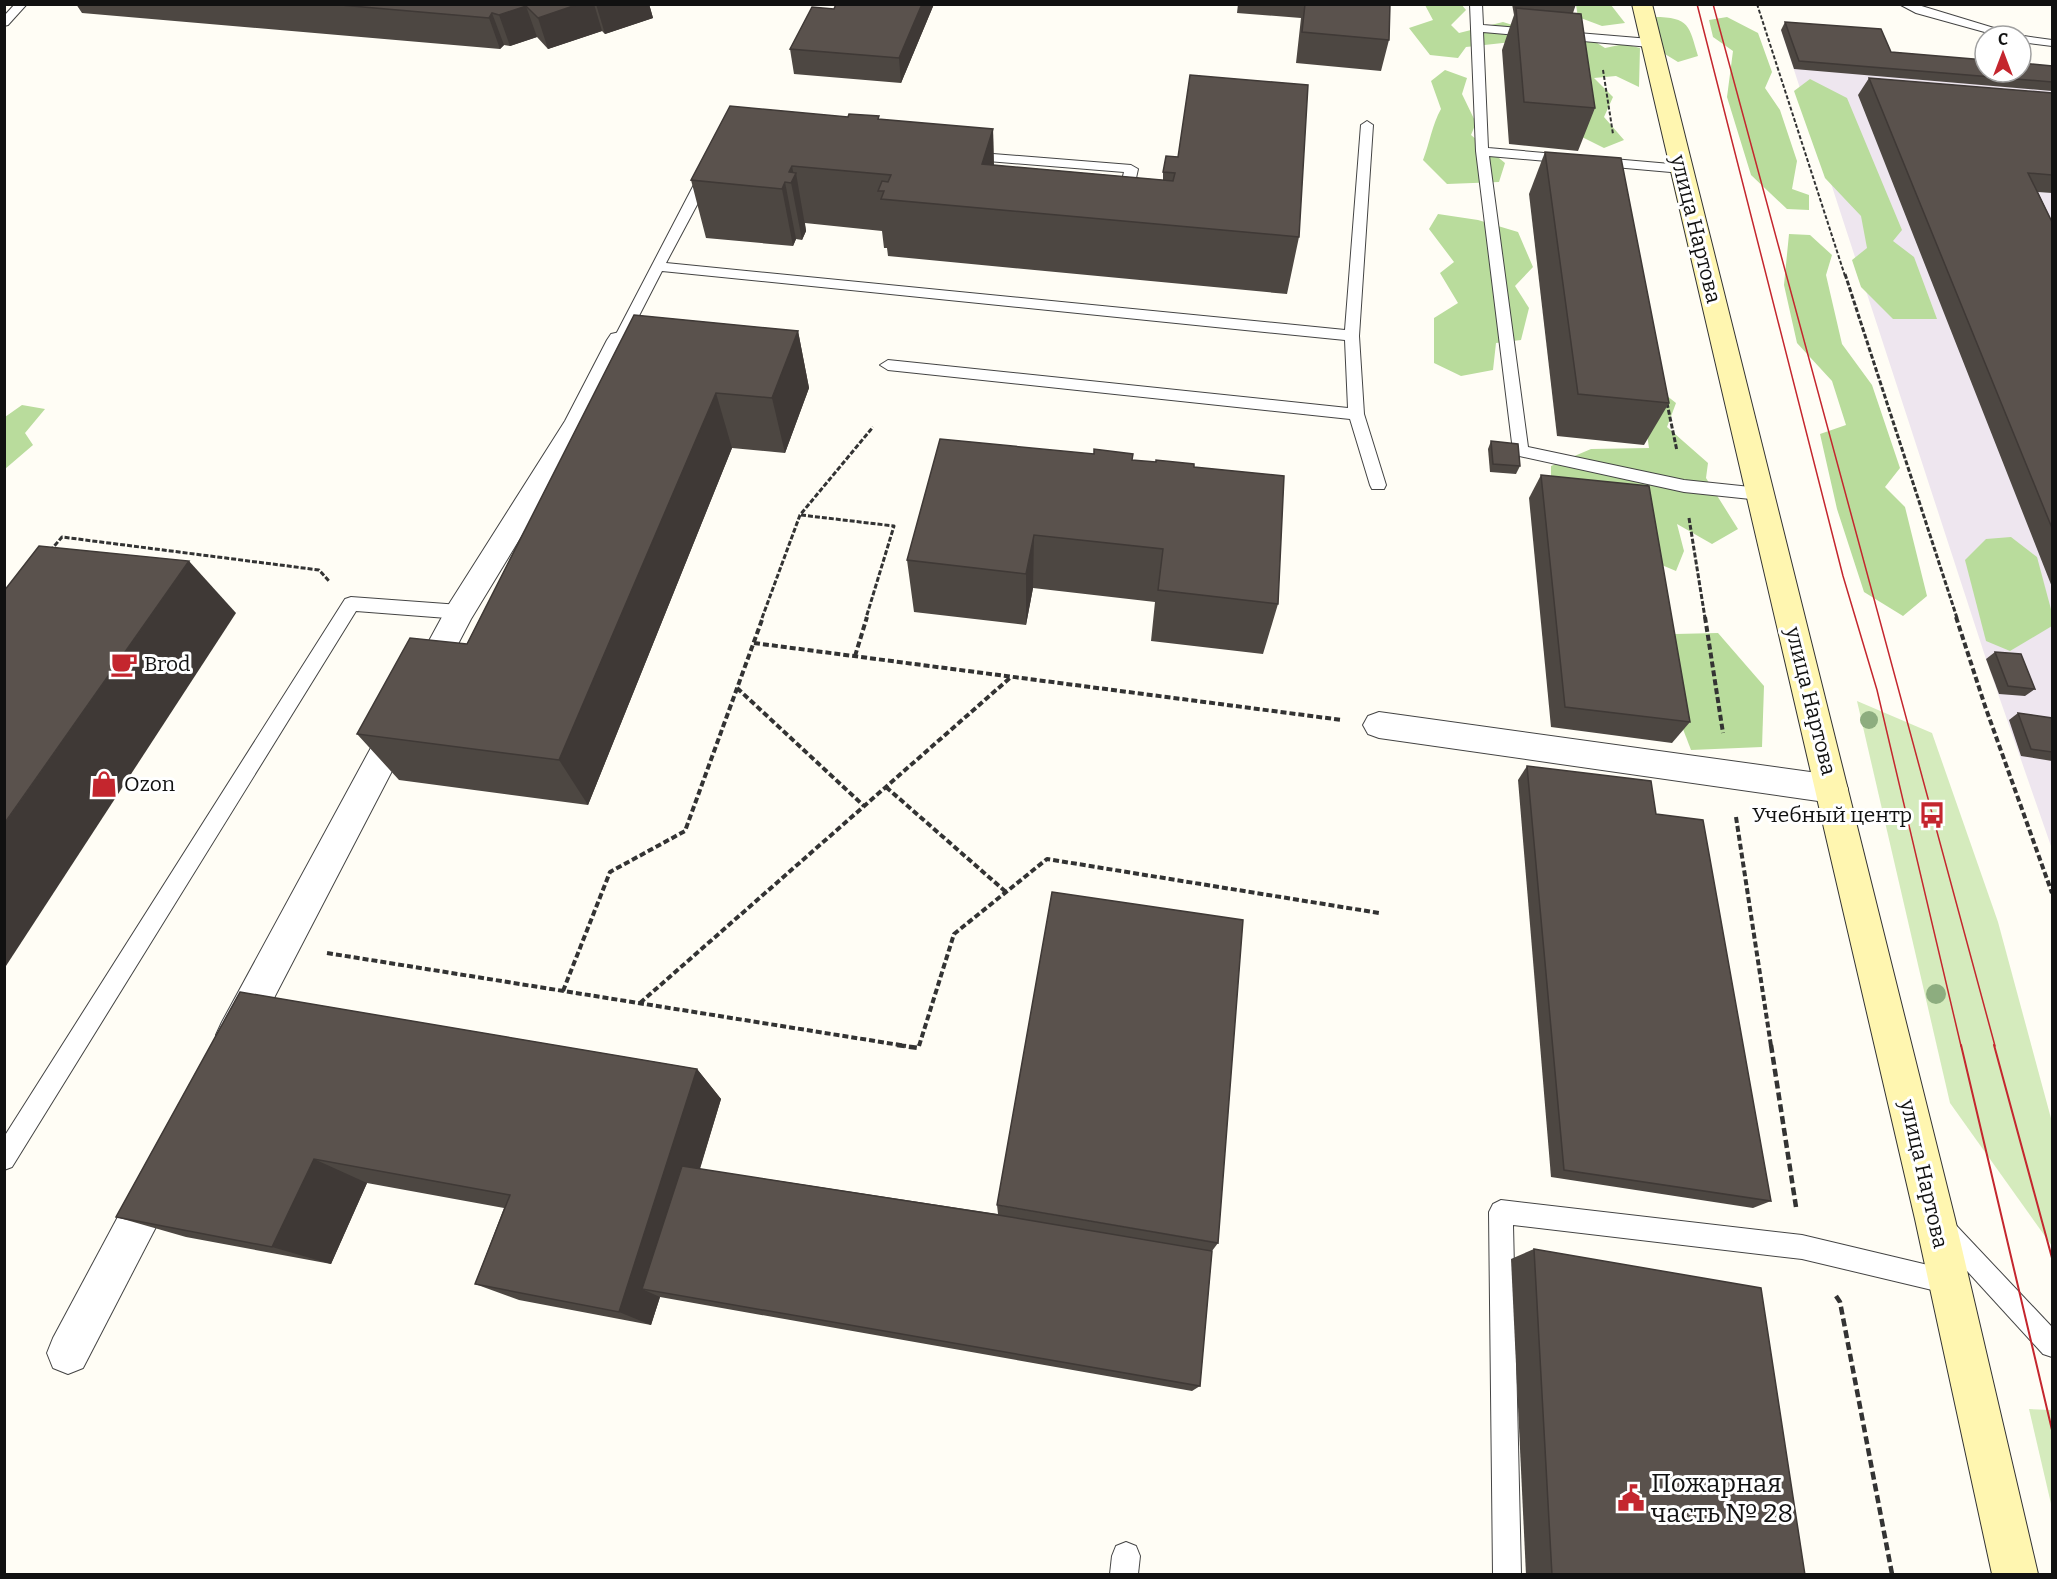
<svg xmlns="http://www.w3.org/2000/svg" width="2057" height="1579" viewBox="0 0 2057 1579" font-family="Bitter,serif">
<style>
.industrial{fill:#eee6ef}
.green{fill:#d5ebbd}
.forest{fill:#b9dc9c}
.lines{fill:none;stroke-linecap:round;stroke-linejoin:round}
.lane-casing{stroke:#444;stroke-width:2}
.street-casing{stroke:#444;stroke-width:2}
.secondary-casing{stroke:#333;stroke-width:2}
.path-far3{stroke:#333;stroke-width:2;stroke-dasharray:4 2;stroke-linecap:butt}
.path-far2{stroke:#333;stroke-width:3;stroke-dasharray:5 2;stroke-linecap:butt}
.path-far1{stroke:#333;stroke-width:4;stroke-dasharray:6 3;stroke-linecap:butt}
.path{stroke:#333;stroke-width:4.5;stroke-dasharray:8 4;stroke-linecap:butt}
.lane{fill:#fff;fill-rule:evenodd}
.street{fill:#fff;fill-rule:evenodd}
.secondary{fill:#fff6b0;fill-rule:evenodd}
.tram-far1{stroke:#c4262e;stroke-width:1.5}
.tram{stroke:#c4262e;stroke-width:2}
.tree{fill:#8dad7f}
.wall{fill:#4d4742}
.shaded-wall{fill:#3f3936}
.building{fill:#5a524d;stroke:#3f3936;stroke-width:1.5}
.labels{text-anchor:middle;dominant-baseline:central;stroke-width:6;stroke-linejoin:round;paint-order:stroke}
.street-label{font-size:21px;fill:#111;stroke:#fff}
.poi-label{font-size:21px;fill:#111;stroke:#fff;text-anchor:start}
.near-poi-label{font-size:26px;fill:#111;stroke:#fff;text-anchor:start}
</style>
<rect width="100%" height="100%" fill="#fffdf5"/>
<path class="industrial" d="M1781,30L1886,61L1985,72L2052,75V849L1986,659Z"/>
<g class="green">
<path d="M1857,701L1932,733L1998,922L2052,1122V1246L1950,1103Z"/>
<path d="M2029,1409L2052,1410V1508Z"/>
</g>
<g class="forest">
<path d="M1461,4L1466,10L1451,25L1459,33L1503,22L1522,28L1521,41L1466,47L1458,58L1430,55L1409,28L1433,20L1425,5Z"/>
<path d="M1576,5H1611L1625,23L1602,26L1578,17Z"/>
<path d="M1654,17C1690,17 1689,26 1698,56L1678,62L1660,51Z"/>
<path d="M1727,17L1758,33L1772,72L1765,88L1780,110L1797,161L1792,189L1809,195V210L1787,209L1751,175L1727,97L1733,51L1713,37L1709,20Z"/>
<path d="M1575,29L1605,48L1624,44L1640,48L1639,87L1616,76L1594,78L1613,97L1604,117L1624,140L1604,148L1580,136Z"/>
<path d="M1445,70L1467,78L1462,94L1476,123L1471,135L1505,163L1499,182L1447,184L1423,160C1430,142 1432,125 1441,109L1431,81Z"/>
<path d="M1810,79L1847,98L1902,230L1893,241L1914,257L1937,319H1893L1861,287L1852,260L1867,248L1861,216L1825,178L1794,91Z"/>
<path d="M1438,214L1478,220L1518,232L1533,267L1515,286L1529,308L1521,340L1496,343L1493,370L1461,376L1434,363V318L1458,303L1440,273L1454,262L1429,229Z"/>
<path d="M1789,234L1810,235L1832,255L1826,275L1842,344L1872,385L1900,468L1885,487L1905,507L1927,596L1903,616L1864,592L1837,509L1820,434L1846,425L1832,381L1797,343L1784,285Z"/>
<path d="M1657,388L1676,403L1667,427L1708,463L1706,478L1738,529L1712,544L1677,524L1684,551L1676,571L1645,558L1551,490V466L1591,449L1649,448L1642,400Z"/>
<path d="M22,405L45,409L25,433L33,445L5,469V417Z"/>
<path d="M2011,537L2037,557L2052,613V626L2010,651L1986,641L1965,560L1986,539Z"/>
<path d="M1718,633L1764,686L1762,747L1691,750L1670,695L1675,634Z"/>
</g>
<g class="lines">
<defs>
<g id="lane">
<path d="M15,4H27L8,25L4,26V16Z"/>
<path d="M1470,4H1482L1483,25L1650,39L1656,43L1650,47L1483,32L1488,148L1682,165L1689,169L1682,173L1489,156L1528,447L1684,480L1760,488L1766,490L1768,494L1766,498L1760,500L1684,492L1515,455L1513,451L1476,151Z"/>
<path d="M1899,4H1915L2017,35L2052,40V46L2021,42V36H1999L1916,13Z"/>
<path d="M1367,121L1373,125L1359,336L1364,414L1386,485L1384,489H1372L1370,485L1350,419L888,370L880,365L888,360L1348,408L1345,340L662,271L625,343L620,345L613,340L700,173L707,169L714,173L666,263L1345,330L1361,125Z"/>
<path d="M968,152L1131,165L1138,169L1131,201L1124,205L1117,201L1124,172L963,159L962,156L963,153Z"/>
<path d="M351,597L460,605L466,607L469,612L466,617L460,619L356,611L12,1167L4,1170V1137L345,599Z"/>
<path d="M1501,1200L1802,1235L1949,1270L1958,1273L1961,1282L1958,1291L1949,1294L1802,1259L1513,1225L1521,1574H1493L1489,1212L1493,1204Z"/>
<path d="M1944,1217L1952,1221L2052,1327V1357L2043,1354L1936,1237L1932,1229L1936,1221Z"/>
<path d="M1126,1542L1136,1546L1140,1556L1138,1574H1110L1112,1556L1116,1546Z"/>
</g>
<g id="street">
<path d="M620,332L629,334L633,340L590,423L471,619L248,1048L235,1053L222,1048L216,1035L222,1022L449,604L565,421L607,340L611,334Z"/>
<path d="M1379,712L1832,775L1844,779L1848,789L1844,799L1832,803L1379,738L1368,734L1363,725L1368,716Z"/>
<path d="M157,1164L171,1170L177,1184L171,1198L83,1368L68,1374L53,1368L47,1353L53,1338L143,1170Z"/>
</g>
<path id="secondary" d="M1632,4H1652L1955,1219L2038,1574H1992L1915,1219Z"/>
</defs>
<use href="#lane" class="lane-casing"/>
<use href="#street" class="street-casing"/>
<use href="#secondary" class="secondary-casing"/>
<g class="path-far3">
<path d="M1757,4L1845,276"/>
<path d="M1603,70L1613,134"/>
</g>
<g class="path-far2">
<path d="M1845,274L1957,618"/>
<path d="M1667,403L1677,451"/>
<path d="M801,515L894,526L866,618"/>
<path d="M1689,518L1705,618"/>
<path d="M50,551L62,537L319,570L329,581"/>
<path d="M762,618L800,515L873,427"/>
</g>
<g class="path-far1">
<path d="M1705,617L1723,733"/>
<path d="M1956,617L1985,706L2052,893"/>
<path d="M754,643L1342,720"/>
<path d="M855,656L867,617"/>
<path d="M737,688L864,806"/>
<path d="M886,787L1006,892"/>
<path d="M1736,817L1771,1046"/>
<path d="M327,953L906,1046"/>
<path d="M563,991L610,872L685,831L763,617"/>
<path d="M640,1003L1011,677"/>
<path d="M919,1046L954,934L1047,859L1379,913"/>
</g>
<g class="path">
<path d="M897,1045L918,1048L919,1045"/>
<path d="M1771,1045L1796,1207"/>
<path d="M1836,1296L1840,1302L1892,1574"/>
</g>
<use href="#lane" class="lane"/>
<use href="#street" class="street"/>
<use href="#secondary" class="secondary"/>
<g class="tram-far1">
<path d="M1697,4L1843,576L1877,690L1961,1046"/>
<path d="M1713,4L1995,1046"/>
</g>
<g class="tram">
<path d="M1961,1045L2052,1430"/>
<path d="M1994,1045L2052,1258"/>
</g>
</g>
<g class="tree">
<circle cx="1869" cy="720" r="9"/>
<circle cx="1936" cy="994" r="10"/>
</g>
<g class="wall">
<path d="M76,4H649L653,18L605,34L602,31L548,49L537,37L510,46L504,45L500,49L82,13Z"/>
<path d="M934,4L901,83L794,74L790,49Z"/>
<path d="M1238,4H1390L1389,40L1381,71L1296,63L1301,18L1237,13Z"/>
<path d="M1512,4H1576L1573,13L1595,108L1578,151L1509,144L1502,50L1514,15Z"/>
<path d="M1785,22L1891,52L2052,66V91L1794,69L1781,30Z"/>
<path d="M1869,78L2052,93V193L2038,192L2052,222V587L1858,95Z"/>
<path d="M880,120L993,129L994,165L1163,180V172L1178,157L1299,237L1287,294L888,256L887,248H884L882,231L805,223L806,231L802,240L796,239L793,246L706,238L691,180Z"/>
<path d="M1545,152L1669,403L1644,445L1557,436L1529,194Z"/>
<path d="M634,315L798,331L809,388L785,453L732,448L588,805L399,780L357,734L467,644Z"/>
<path d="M1491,441L1520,466L1516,474L1490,472L1488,449Z"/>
<path d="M1133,460L1194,467L1278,604L1263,654L1151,641L1155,602L1033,588L1026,625L914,612L907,560Z"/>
<path d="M1541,475L1690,722L1672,743L1551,727L1529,498Z"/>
<path d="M1995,652L2035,689L2025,696L1999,694L1986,659Z"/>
<path d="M2018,713L2052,718V761L2021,756L2009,720Z"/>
<path d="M1527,766L1656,814L1771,1201L1753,1208L1551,1177L1518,780Z"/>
<path d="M240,992L697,1069L721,1099L700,1169L998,1214L997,1205L1218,1243L1212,1251L1200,1386L1192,1391L660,1297L651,1325L519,1300L475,1284L504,1208L367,1183L331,1264L186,1237L116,1217Z"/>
<path d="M1534,1249L1805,1575H1526L1511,1259Z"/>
</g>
<g class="shaded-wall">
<path d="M579,4H594L602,31L548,49L538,18Z"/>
<path d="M596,4H649L653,18L605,34Z"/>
<path d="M922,4H934L901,83L899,58Z"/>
<path d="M526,6L537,37L510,46L499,15Z"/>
<path d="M492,13L504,45L500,49L489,18Z"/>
<path d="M993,129L994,187L982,164Z"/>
<path d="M792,166L794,176L796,173L806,231L802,240L789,172Z"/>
<path d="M785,182L796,239L793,246L782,189Z"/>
<path d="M798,331L809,388L785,453L772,398Z"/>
<path d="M716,393L732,448L588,805L559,760Z"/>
<path d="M1034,535L1033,588L1026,625V574Z"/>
<path d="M189,561L236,613L4,969V824Z"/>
<path d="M697,1069L721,1099L662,1292L642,1289L660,1297L651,1325L619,1312Z"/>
<path d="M314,1159L367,1183L331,1264L272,1247Z"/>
</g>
<g class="building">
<path d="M329,4H579L538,18L526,6L499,15L492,13L489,18Z"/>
<path d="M836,4H922L899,58L790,49L812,7L834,9Z"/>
<path d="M1305,4H1390L1389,40L1302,32Z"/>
<path d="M1516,8L1581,14L1595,108L1524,102Z"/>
<path d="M1785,22L1881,29L1891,52L1985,60V72H2021V63L2052,66V82L1799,61Z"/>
<path d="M1190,75L1308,85L1299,237L881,199L884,191H878L882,181L888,182L891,175L792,166L789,172L796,173L791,183L785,182L782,189L691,180L730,106L848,117L849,114L879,116L878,119L993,129L982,164L1173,181L1175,173L1163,172L1166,156L1178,157Z"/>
<path d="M1869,78L2052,93V175L2028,173L2052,222V528Z"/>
<path d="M1545,152L1621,158L1669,403L1578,394Z"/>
<path d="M634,315L798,331L772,398L716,393L559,760L357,734L410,638L467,644Z"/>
<path d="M940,439L1094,454V449L1133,454L1132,460L1156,462V460L1194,464V467L1284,476L1278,604L1158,590L1163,549L1034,535L1026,574L907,560Z"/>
<path d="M1491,441L1518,444L1520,466L1493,464Z"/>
<path d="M1541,475L1649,486L1690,722L1565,707Z"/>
<path d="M39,546L189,561L4,824V591Z"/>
<path d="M1995,652L2021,654L2035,689L2008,686Z"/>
<path d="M2018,713L2052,718V752L2031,749Z"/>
<path d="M1527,766L1651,781L1656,814L1703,820L1771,1201L1564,1170Z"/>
<path d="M1052,892L1243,920L1218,1243L997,1205Z"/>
<path d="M240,992L697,1069L619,1312L475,1284L510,1195L314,1159L272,1247L116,1217Z"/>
<path d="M682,1166L998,1215L1212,1251L1200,1386L642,1289Z"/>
<path d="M1534,1249L1761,1288L1805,1575H1552Z"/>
</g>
<defs>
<symbol id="cafe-bare" viewBox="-9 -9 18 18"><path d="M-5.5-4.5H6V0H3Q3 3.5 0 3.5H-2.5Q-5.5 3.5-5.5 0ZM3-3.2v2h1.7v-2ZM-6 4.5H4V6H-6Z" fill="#c4262e" stroke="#fff" stroke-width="2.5" paint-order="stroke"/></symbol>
<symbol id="shop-bare" viewBox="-9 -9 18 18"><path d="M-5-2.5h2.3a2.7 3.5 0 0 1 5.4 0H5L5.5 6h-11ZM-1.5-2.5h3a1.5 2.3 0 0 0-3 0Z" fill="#c4262e" stroke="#fff" stroke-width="2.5" paint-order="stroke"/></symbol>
<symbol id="bus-bare" viewBox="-9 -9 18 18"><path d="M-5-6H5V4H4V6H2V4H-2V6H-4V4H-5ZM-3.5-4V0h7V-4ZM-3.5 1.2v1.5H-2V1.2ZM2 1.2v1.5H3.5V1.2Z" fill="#c4262e" stroke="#fff" stroke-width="2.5" paint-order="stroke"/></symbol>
<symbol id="civic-bare" viewBox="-9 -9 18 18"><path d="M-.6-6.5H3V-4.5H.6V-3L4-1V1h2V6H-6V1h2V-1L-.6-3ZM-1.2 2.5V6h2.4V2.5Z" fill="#c4262e" stroke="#fff" stroke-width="2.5" paint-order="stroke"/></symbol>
</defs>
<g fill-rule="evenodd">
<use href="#cafe-bare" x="105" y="645" width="38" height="38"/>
<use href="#shop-bare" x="85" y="765" width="38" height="38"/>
<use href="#bus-bare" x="1913" y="796" width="38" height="38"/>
<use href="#civic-bare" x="1612" y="1479" width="38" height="38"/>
</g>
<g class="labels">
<g class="street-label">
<text transform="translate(1696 229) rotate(76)">улица Нартова</text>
<text transform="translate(1811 701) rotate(76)">улица Нартова</text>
<text transform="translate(1924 1174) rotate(77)">улица Нартова</text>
</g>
<g class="poi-label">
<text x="144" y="664">Brod</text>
<text x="124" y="784">Ozon</text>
<text x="1912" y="815" text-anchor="end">Учебный центр</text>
</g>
<g class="near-poi-label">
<text x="1651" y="1483">Пожарная<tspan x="1651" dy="30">часть № 28</tspan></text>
</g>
</g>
<rect width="2057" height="1579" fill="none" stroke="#111111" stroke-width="12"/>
<g transform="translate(2003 54)"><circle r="28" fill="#ffffff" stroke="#a0a0a0" stroke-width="1.5"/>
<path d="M0-4.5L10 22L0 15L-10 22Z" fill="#c4262e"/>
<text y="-9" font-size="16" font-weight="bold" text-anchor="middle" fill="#111111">С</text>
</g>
</svg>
